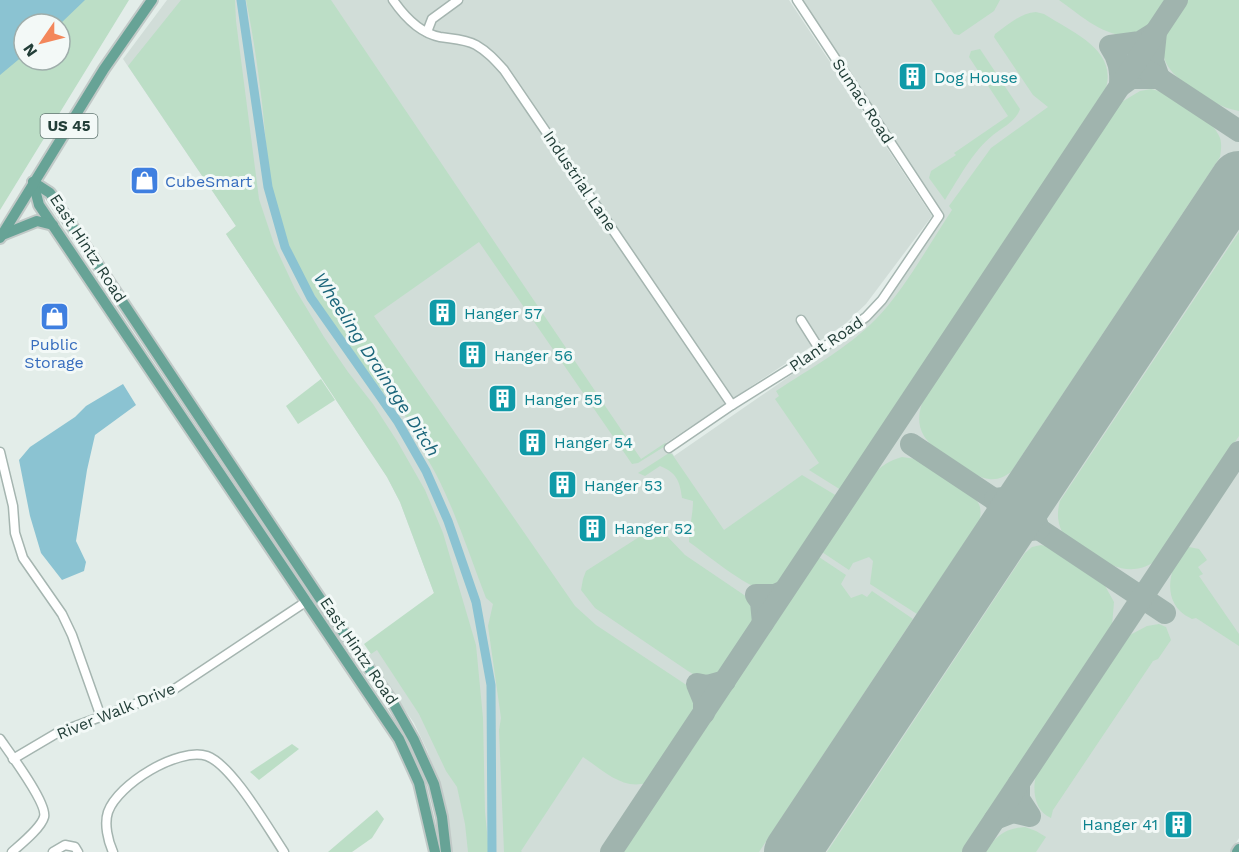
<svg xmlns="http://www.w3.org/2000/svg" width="1239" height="852" viewBox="0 0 1239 852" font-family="'Work Sans',sans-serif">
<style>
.built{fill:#d1ddd8}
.green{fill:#bcdec6;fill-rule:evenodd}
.water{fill:#8bc3d2}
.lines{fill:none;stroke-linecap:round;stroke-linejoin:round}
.canal{stroke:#8bc3d2;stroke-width:9}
.taxiway{stroke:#a0b4ae;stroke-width:22}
.runway{stroke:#a0b4ae;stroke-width:56}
.minor-casing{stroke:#a5b5b0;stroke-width:11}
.major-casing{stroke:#c1c9c7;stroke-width:14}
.minor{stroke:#fff;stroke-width:8}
.major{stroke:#67a396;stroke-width:10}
.labels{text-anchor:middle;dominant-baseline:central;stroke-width:6;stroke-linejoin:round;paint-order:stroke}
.shield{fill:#f3f9f7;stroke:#617671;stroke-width:1.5}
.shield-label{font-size:15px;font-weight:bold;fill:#223e38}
.culture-label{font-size:16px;fill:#0d838f;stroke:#f3f9f7;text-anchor:start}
.street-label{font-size:16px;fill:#223e38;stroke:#f3f9f7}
.shop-label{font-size:16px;fill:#366cbe;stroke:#f3f9f7;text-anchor:start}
.water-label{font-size:18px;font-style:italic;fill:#1c667b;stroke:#f3f9f7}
</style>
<rect width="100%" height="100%" fill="#e3ede9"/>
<path class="built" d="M167,0H789L932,216L866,304L845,324L666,443L674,456L862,326L892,293L944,215L801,0H1239V838L1230,852H450L448,821L444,799L427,750L414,723L368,656L434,593L400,502L387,477L226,234L236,226L123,59Z"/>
<g class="green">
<path d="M0,0H129L0,210ZM24,24H60V60H24Z"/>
<path d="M181,0H235L236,21L259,199L274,244L295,289L324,337L348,372L373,404L397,441L425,490L443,533L476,645L483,718L485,812L489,852H468L465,824L457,787L446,771L419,714L377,650L371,654L364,644L434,593L400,502L387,477L226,234L236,226L128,66Z"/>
<path d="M246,0H331L641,459L665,443L667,445L638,463L632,464L479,242L374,316L575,606L596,625L691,688L695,696L694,712L646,783C622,790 603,770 583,757L521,851L522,852H504L499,730L501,718L488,626L493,604L486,598C471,559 458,519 440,482C429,458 411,437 404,412L396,409C348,345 294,281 275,203C267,170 266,136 262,103C258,69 253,34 246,0Z"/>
<path d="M931,0H1000L994,11L959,35L954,34Z"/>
<path d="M1059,0H1166C1161,9 1155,20 1147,27C1118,51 1082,16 1059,0Z"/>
<path d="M1188,0H1239V111C1221,108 1208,99 1193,89C1147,59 1162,38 1188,0Z"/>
<path d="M1036,12L1044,14C1075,34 1123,52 1103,96L841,490L809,470L819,463L775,399L779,396L776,391C809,369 848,348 876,319C905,289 928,246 952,210L949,206L991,148L1048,107L1033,95L994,37L995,34C1008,25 1020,13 1036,12Z"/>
<path d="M980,49L1020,109C1016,121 1003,127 993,135C973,151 959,178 945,200L929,178L931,171L956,155L954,153L1008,116L969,57L971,51Z"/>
<path d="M1151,89C1172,93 1213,118 1220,138C1222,144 1221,151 1220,157L1011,472C1004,477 998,480 989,479C975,478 931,449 924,436C916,423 919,409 925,396L1120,103L1140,91Z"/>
<path d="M1239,232V436L1154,562C1120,584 1089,550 1062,532C1057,521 1057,512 1060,501Z"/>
<path d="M321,379L335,400L298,424L286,406Z"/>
<path d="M669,453L672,454L724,530L802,475L837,496L777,585C773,588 770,590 765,590C748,589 705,553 689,542C689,527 693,515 693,501L682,498C680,481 676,472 660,466L645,476L638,473Z"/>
<path d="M902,457L916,459L974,498C981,504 981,510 980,519L917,614L870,584L873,561L869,557L853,563L849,570L822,552L873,475C882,465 889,461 902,457Z"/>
<path d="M650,530L660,531L665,534L685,555L747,597L755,608V616L752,623C744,636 724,674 711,677C702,680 695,675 688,671L595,608L581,590L583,579L586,571Z"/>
<path d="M1041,545L1049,547L1104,584L1114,602L1112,626L962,852H827L1025,553L1032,547Z"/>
<path d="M1189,547L1199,549L1207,560L1198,567L1203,574L1199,576L1239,634V646L1196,618L1192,619C1188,617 1183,614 1180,611C1162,593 1171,560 1189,547Z"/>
<path d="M819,557L846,575L841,584L851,598L862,594L867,597L872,591L913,619L759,852H623Z"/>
<path d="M1159,624L1166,627L1171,640L1158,659L1153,661L1053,810L1051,818C1035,811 1032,792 1036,775L1128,636L1147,626Z"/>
<path d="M292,744L299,749L259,780L250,772Z"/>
<path d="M377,810L384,819L372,838L352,852H328Z"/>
<path d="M1025,827L1036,831L1046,837L1036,852H985C996,836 1005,828 1025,827Z"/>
</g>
<g class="water">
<path d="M0,0H85L60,24H24V55L0,75Z"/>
<path d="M123,384L136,405L95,435L87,470L76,541L86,562L84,571L62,580L41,553L30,516L19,460L30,447L75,417L86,406Z"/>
</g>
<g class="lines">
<path class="canal" d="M241,0L268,187L285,247L311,298L398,422L426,471L448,521L476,602L491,685L492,852"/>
<g class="taxiway">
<path d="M1156,32L1153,61L1159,78H1131L1120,86C1121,70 1119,59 1110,46L1140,42Z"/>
<path d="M1148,71L1239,131"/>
<path d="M911,444L1165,613"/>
<path d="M1035,485C1032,502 1032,513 1039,529L1013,532L996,545C1002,527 1003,517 995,499L1021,496Z"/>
<path d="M763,623L761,602L756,595H775L784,591"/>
<path d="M704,713V701L697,684L707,686L725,681"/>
<path d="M995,819L1013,812L1030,816L1019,799V783"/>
<path d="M611,852L1177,0"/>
<path d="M973,852L1239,452"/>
</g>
<path class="runway" d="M792,852L1239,179"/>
<defs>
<g id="minor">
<path d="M393,0C404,16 419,33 440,37C452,39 465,39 476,45C488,52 495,60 504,70L732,405"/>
<path d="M427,32L432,19L458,0"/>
<path d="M801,320L820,350"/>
<path d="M669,448L732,405L820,350L866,317L882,300L939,216L797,0"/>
<path d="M0,452L13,506L15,533L23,558L62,614L72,635L101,717"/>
<path d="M0,739C9,752 48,804 44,817C41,828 21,844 12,852"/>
<path d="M13,759L57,733L173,690L307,601"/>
<path d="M53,852L65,845L75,847L78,852"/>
<path d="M113,852C108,841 104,824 108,812C118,784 178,747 207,756C232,765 268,828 284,852"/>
</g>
<g id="major">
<path d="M33,182L50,193L325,606L392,701L414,740L434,784L442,817L446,852"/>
<path d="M33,182L39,205L399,739L419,783L435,852"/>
<path d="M2,235L37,221L53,225"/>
<path d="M0,238L104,69L152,0"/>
<path d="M1237,852L1239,849"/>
</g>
</defs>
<use href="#minor" class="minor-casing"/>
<use href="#major" class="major-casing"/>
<use href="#minor" class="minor"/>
<use href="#major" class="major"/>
</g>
<defs>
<symbol id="building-square" viewBox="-11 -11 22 22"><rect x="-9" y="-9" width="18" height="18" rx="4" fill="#0f9aa8" stroke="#f3f9f7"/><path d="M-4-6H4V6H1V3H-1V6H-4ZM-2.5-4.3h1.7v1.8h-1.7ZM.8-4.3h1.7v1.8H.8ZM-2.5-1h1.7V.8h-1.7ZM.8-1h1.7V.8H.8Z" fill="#fff"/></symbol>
<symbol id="shop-square" viewBox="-11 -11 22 22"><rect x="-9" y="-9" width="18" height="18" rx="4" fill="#3f7fe0" stroke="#f3f9f7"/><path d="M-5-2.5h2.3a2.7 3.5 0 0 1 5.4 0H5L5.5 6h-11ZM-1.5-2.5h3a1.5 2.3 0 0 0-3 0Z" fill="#fff"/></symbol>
</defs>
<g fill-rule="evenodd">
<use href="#building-square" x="896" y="60" width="33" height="33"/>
<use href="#shop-square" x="128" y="164" width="33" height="33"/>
<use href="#building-square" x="426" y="296" width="33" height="33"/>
<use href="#shop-square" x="38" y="300" width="33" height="33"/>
<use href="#building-square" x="456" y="338" width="33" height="33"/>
<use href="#building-square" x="486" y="382" width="33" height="33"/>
<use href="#building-square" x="516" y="426" width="33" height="33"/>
<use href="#building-square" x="546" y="468" width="33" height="33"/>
<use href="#building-square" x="576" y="512" width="33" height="33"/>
<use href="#building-square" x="1162" y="808" width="33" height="33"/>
</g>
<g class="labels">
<rect class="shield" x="40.5" y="114" width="57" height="24" rx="4.5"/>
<g class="shield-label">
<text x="69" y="126">US 45</text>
</g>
<g class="culture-label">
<text x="934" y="77">Dog House</text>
<text x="464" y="313">Hanger 57</text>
<text x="494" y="355">Hanger 56</text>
<text x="524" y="399">Hanger 55</text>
<text x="554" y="442">Hanger 54</text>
<text x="584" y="485">Hanger 53</text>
<text x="614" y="528">Hanger 52</text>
<text x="1158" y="824" text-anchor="end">Hanger 41</text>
</g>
<g class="street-label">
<text transform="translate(863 101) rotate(57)">Sumac Road</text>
<text transform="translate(580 181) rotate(56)">Industrial Lane</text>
<text transform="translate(88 248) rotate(57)">East Hintz Road</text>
<text transform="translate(826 344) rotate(-34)">Plant Road</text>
<text transform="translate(359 651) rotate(56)">East Hintz Road</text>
<text transform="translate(116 711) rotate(-22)">River Walk Drive</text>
</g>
<g class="shop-label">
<text x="165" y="181">CubeSmart</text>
<text x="54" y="344" text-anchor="middle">Public<tspan x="54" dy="18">Storage</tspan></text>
</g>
<g class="water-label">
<text transform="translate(377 364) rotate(57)">Wheeling Drainage Ditch</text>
</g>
</g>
<g transform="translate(42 42) rotate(235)"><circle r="28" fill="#f3f9f7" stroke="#9faeab" stroke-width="1.5"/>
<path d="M0-4.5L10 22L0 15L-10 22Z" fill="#f3875b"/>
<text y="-9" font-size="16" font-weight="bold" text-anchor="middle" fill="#223e38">N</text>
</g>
</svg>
